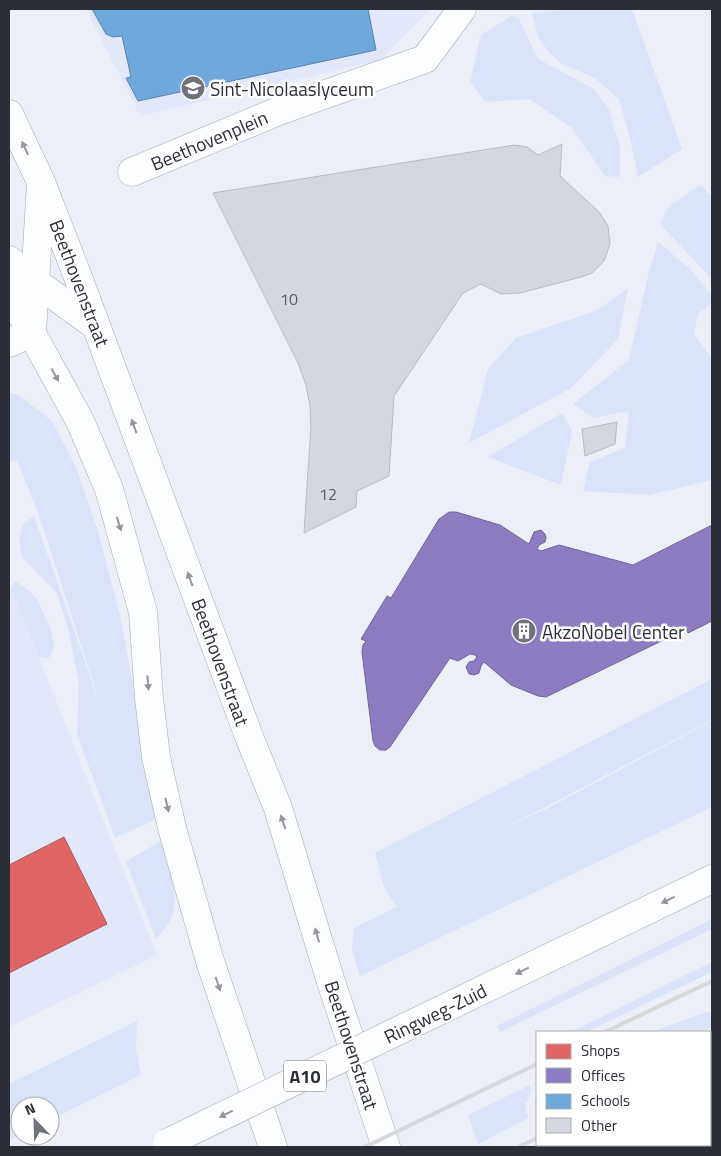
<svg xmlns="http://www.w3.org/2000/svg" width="721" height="1156" viewBox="0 0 721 1156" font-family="'Titillium Web',sans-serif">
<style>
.built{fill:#e2e8f9}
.green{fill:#dae3f9}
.shops{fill:#e06666;stroke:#aa5558}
.offices{fill:#8e7cc3;stroke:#706599}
.schools{fill:#6fa8dc;stroke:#5b83aa}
.building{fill:#d4d7df;stroke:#b7bac2}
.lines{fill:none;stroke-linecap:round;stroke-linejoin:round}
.minor-casing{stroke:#a5a8b0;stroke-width:29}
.major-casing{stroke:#a5a8b0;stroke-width:29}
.highway-casing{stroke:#a5a8b0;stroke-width:29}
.minor{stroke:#fcfdfe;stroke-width:28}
.major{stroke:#fcfdfe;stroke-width:28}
.highway{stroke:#fcfdfe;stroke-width:28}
.rail{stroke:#d7d8da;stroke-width:4}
.highway-bridge-casing{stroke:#a5a8b0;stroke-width:29;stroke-linecap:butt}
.highway-bridge{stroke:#fcfdfe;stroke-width:28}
.oneway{fill:#94969a}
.labels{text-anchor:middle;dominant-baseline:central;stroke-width:5;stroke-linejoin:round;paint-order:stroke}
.number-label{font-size:16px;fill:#565962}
.shield{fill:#fff;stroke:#6b6d73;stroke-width:1}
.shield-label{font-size:18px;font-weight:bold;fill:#2b2e37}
.poi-label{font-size:19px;fill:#2b2e37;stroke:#fff;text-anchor:start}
.street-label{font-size:19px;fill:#2b2e37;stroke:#fff}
</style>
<rect width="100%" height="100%" fill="#eceff7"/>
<g class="built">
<path d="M86,9H431L380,60L140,116Z"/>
<path d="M9,582L157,955L9,1027Z"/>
</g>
<g class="green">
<path d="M573,9H632L682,149L638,177L631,142L619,99L595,78L562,64L549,52L538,37L532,13Z"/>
<path d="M513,15L519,19L538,59L594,89L609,110L620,147V177L605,176L572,128L529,99L485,102L470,82L481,35Z"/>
<path d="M701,185L710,195L712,194V279L660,224L669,206Z"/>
<path d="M658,242L690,269L712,295L710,305L698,314L694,334L712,359V480L649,495L583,491L590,462L625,448L629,411L593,418L573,404L629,360L648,276Z"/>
<path d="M628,288L618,339L571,388L469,443L488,369L516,338L596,311Z"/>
<path d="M9,393L18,395L52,421L76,467L97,528L120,615L158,818L115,838L77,734L79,681L68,628L57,593L22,557L19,540L23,525L34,516L105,719L38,512L17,460L9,462Z"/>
<path d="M562,413L572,431L561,485L488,457Z"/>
<path d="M15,581L28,590L37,599L51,630L54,647L49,658L39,657L11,588Z"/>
<path d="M712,679V720L495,833L552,806L712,721V807L360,976L352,950L354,928L397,907L384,887L375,853Z"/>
<path d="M162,840C168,861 182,899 170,920C167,927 161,933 156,939L126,862Z"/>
<path d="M712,919V929L500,1032L497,1026Z"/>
<path d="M712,962V972L586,1032H571Z"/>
<path d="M709,1011L712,1019V1028L703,1032H652Z"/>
<path d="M137,1021L136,1050L141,1075L50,1120V1106H20V1135L9,1140V1084Z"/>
<path d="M530,1085L531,1089L528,1101L525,1104L528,1118L478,1144L468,1115Z"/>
</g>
<path class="shops" d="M64,837L107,924L9,973V865Z"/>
<path class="offices" d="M449,512H456L500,525L529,544L534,532L541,530L545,534L546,538L545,542L539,545L537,549L541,551L559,545L633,565L712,525V621L688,633L686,629L546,697L538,696L511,685L484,662L481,666L479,673L474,675L469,674L466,667L469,662L474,661L477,657L475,655L470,654L458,661L450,658L390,747L386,750H380L375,746L373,741L362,652L363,645L366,641L361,639L387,596L391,598L439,519Z"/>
<path class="schools" d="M92,9H368L376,50L138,101L126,78L131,77L122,36L113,37L106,34Z"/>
<g class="building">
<path d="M562,144L560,176L599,212L608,226L610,244L604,261L592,273L581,277L520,293L501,294L481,284L463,293L394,396L389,476L357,491L356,507L304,533L311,426L310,406L306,385L298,363L213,193L515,145L527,147L538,155Z"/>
<path d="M617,422L615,444L585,456L582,429Z"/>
</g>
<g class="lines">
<defs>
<g id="minor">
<path d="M132,172L281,110L425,59L462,9"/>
<path d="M9,260L34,281L96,326"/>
<path d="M9,343L32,333L41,182"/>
</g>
<g id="major">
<path d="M9,114L41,182L78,277L250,739L278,808L331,982L386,1147"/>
<path d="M9,292L80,421L109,489L143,612L149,698L156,757L172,828L210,961L273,1147"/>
</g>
<path id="highway" d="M443,1009L712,879"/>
</defs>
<use href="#minor" class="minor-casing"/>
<use href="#major" class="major-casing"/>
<use href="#highway" class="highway-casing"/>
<use href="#minor" class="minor"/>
<use href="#major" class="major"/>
<use href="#highway" class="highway"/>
<g class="rail">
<path d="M605,1032L712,981"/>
<path d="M710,1055L712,1053"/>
<path d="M710,1081L712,1080"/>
<path d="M365,1147L537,1064"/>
<path d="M519,1147L537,1138"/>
<path d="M576,1147L581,1145"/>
</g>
<defs>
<path id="highway-bridge" d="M167,1143L443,1009"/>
</defs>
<use href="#highway-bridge" class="highway-bridge-casing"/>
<use href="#highway-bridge" class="highway-bridge"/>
</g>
<defs><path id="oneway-solid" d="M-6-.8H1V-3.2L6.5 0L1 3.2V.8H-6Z" transform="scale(1.25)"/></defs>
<g class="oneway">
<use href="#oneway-solid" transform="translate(25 148) rotate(-115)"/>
<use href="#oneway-solid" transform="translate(55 375) rotate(61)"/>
<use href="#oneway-solid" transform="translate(134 426) rotate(-110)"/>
<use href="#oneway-solid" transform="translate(119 524) rotate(73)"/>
<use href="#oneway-solid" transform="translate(190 579) rotate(-110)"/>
<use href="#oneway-solid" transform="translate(148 683) rotate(86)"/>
<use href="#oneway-solid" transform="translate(167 805) rotate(77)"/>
<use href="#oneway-solid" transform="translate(283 822) rotate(-108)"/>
<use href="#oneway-solid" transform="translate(668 900) rotate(154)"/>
<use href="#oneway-solid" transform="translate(317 935) rotate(-106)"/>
<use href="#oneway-solid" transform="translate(522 971) rotate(154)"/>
<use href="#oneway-solid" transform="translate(218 984) rotate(71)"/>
<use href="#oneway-solid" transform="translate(226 1114) rotate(154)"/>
</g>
<defs>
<symbol id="school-disc" viewBox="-11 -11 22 22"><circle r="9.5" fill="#6f727a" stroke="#fff"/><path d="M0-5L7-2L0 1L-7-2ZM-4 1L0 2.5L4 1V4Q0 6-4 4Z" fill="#fff"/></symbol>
<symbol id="building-disc" viewBox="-11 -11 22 22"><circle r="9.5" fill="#6f727a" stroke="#fff"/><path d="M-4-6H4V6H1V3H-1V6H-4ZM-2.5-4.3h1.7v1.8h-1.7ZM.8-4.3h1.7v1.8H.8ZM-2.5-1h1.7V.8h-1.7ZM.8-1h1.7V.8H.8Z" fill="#fff"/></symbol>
</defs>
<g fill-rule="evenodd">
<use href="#school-disc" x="179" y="74" width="28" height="28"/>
<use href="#building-disc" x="510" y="617" width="28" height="28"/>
</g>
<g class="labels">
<g class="number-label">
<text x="289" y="299">10</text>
<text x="328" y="494">12</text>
</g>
<rect class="shield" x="284" y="1060.5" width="42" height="31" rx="4"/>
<g class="shield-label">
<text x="305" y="1076">A10</text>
</g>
<g class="poi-label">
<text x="210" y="88">Sint-Nicolaaslyceum</text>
<text x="542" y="631">AkzoNobel Center</text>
</g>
<g class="street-label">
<text transform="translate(209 140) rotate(-23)">Beethovenplein</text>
<text transform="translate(80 283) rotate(69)">Beethovenstraat</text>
<text transform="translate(221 662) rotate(70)">Beethovenstraat</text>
<text transform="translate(435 1013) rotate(-26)">Ringweg-Zuid</text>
<text transform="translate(352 1045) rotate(72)">Beethovenstraat</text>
</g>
</g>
<rect width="721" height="1156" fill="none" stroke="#2b2e37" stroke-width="20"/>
<rect x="536" y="1031" width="175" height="115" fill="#ffffff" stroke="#aaabaf"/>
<rect x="546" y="1044" width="25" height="15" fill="#e06666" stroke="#aaabaf"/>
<text x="581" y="1056" font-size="15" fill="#2b2e37">Shops</text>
<rect x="546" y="1068" width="25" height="15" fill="#8e7cc3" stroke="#aaabaf"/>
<text x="581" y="1081" font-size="15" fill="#2b2e37">Offices</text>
<rect x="546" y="1094" width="25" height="15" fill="#6fa8dc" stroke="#aaabaf"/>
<text x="581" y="1106" font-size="15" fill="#2b2e37">Schools</text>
<rect x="546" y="1118" width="25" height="15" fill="#d4d7df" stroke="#aaabaf"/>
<text x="581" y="1131" font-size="15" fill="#2b2e37">Other</text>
<g transform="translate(35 1121) rotate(337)"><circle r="24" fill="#ffffff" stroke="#aaabaf"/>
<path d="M0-4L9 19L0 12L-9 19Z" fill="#6f727a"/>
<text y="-8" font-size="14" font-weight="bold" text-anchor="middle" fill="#2b2e37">N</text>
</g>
</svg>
